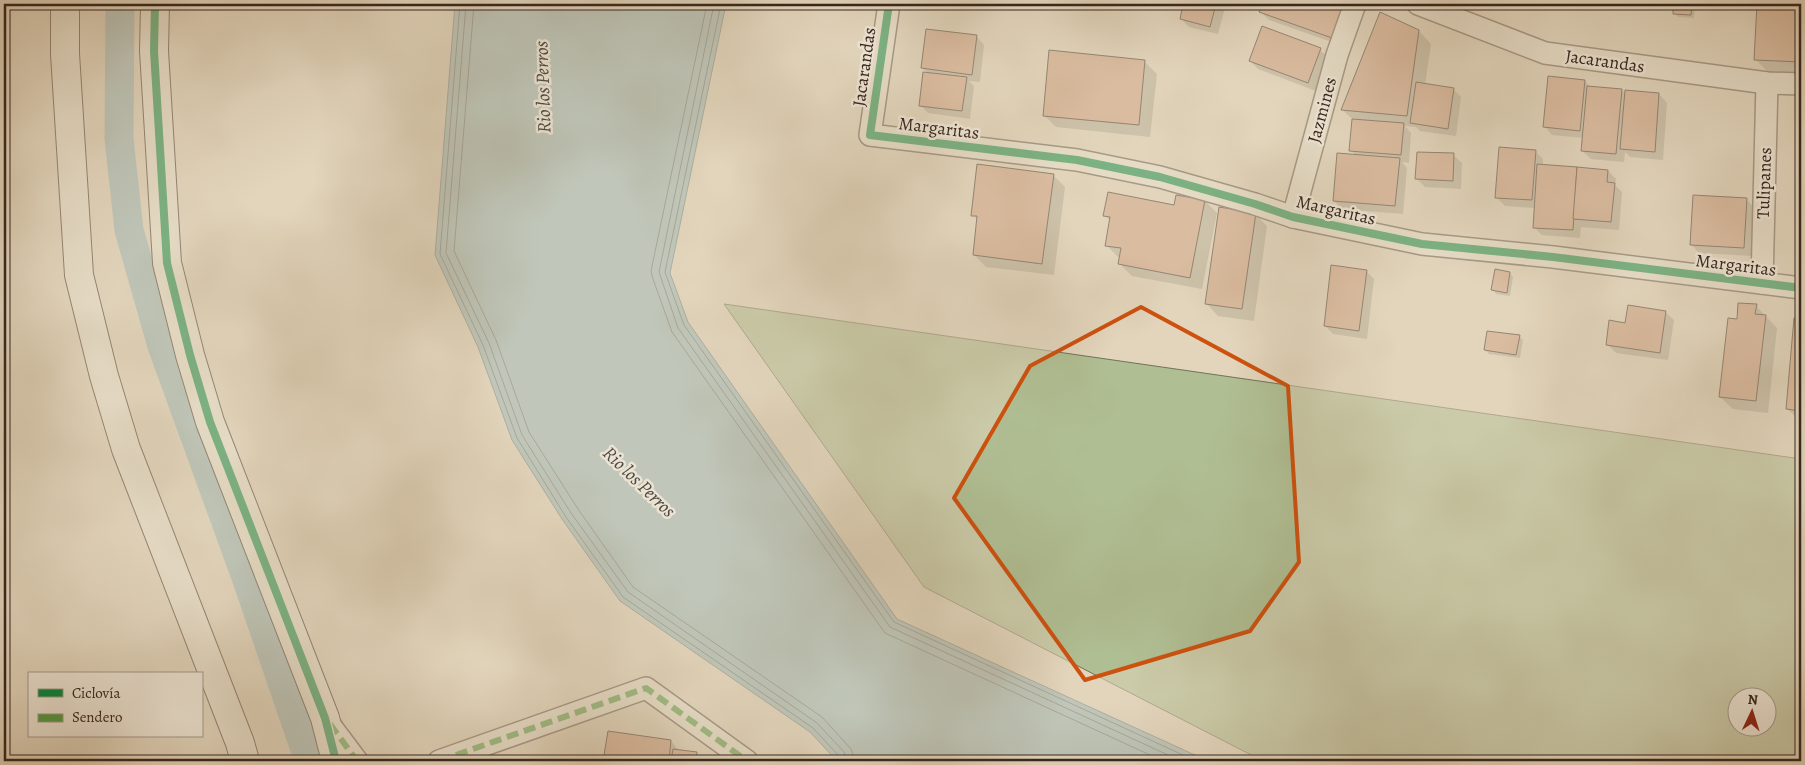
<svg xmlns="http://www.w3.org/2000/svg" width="1805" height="765" viewBox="0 0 1805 765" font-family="Alegreya,serif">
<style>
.green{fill:#b0be93;stroke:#747258;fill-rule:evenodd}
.water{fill:#97b7b9;stroke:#717d7b}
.shadow{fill:#0003}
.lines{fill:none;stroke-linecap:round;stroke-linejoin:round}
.shore{stroke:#676e6c;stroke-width:1}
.canal{stroke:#97b7b9;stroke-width:29}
.building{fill:#d09d7e;stroke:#37261e}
.street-casing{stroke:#625246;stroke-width:24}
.secondary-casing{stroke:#37261e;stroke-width:30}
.street{stroke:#ece4d3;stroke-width:21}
.secondary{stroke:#ece4d3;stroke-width:28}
.quiet{stroke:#519c3f;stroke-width:6;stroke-dasharray:12 6;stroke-linecap:butt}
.cycleway-casing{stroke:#ece4d3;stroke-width:11}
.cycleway{stroke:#00873e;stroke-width:8}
.marked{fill:none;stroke:#cd510f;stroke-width:4;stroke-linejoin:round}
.labels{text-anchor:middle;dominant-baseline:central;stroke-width:5;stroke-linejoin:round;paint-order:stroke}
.street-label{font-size:18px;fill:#37261e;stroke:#ece4d3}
.water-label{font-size:19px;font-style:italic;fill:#4f4a45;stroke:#ece4d3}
</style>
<rect width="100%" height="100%" fill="#e2d5bc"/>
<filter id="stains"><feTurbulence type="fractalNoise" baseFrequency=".004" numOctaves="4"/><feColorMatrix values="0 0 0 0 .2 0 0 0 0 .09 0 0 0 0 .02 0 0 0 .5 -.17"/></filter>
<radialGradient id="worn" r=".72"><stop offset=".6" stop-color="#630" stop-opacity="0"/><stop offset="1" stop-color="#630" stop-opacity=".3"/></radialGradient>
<path class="green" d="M724,304L1801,459V761H1263L924,587ZM1738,698H1768V728H1738Z"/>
<path class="water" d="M455,4H726L670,273L688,322L897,619L1208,761H837L810,732L620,601L562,519L512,440L478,347L435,255Z"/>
<g class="shadow">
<path d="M1185,4H1226L1218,34L1189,27L1181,19Z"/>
<path d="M1264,4H1347L1340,45L1269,20L1261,12Z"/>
<path d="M1675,4H1695L1694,18L1678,17L1674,13Z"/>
<path d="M1758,4H1801V76L1771,75L1756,60Z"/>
<path d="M1419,31L1431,44L1425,85L1453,89L1461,97L1456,136L1420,131L1416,127L1405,126L1411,133L1409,163L1402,162L1407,168L1403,214L1342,209L1334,201L1356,156L1351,150L1353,120L1343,110Z"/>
<path d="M976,36L984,45L980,82L969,81L974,86L970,119L928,113L920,105L928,73L922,68Z"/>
<path d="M1320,50L1329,58L1316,91L1258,69L1250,61Z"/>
<path d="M1145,62L1157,74L1150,137L1056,127L1044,115Z"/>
<path d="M1585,81L1591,88L1622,90L1626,95L1659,94L1667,103L1663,160L1630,157L1625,152L1624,162L1591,159L1582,151L1584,138L1552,135L1544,126Z"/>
<path d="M1535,151L1543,159V166L1608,171L1616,179L1615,185L1622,192L1619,230L1581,227L1580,238L1542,235L1534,227L1535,208L1505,206L1497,198Z"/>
<path d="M1453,155L1462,163L1461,189L1425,187L1417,179Z"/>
<path d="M1053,175L1065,187L1054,275L986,267L974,255L978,221L973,215Z"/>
<path d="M1747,200L1755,208L1752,256L1699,253L1691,244Z"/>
<path d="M1205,201L1217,213L1202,289L1132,276L1120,264L1121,258L1118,257L1106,245L1111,221L1105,216Z"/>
<path d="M1255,214L1267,226L1254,321L1218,316L1206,303Z"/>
<path d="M1366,271L1374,279L1367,339L1333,334L1325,326Z"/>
<path d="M1510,273L1513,277L1510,296L1496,294L1493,290Z"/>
<path d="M1756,306L1777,328L1768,413L1733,409L1720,397L1738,320Z"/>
<path d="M1665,312L1674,320L1668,360L1616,353L1607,344L1626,324Z"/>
<path d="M1795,319L1801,320V421L1787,409Z"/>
<path d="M1519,336L1523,340L1520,358L1489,354L1485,350Z"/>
<path d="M609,732L671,741L679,751L696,753L704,761H605Z"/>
</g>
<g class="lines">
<g class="shore">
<path d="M460,4L440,254L483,345L517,438L566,517L623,597L813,728L839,756L841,761"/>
<path d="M466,4L446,253L489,343L522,435L571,513L628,592L817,723L844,752L847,761"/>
<path d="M474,4L454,251L496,340L529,432L578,509L633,587L822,717L851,749L855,761"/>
<path d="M707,4L651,271L653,279L672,332L885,633L1163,761"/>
<path d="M714,4L659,272L678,328L890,627L1181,761"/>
<path d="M721,4L665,272L684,325L894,622L1196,761"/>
</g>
<path class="canal" d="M120,4L119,139L129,230L162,346L247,580L309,761"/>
</g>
<g class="building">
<path d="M1183,4H1216L1210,27L1180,19Z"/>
<path d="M1262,4H1344L1332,38L1259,12Z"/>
<path d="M1673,4H1692L1691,15L1673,14Z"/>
<path d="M1757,4H1801V62L1754,60Z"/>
<path d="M1380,12L1419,30L1407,116L1341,110Z"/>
<path d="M1262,26L1321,48L1308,83L1249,61Z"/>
<path d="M926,29L977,35L972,75L921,68Z"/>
<path d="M1049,50L1145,60L1139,125L1043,116Z"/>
<path d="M923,72L967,77L962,111L919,106Z"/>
<path d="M1548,76L1585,80L1580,131L1543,127Z"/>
<path d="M1416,82L1454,88L1448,129L1410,123Z"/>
<path d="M1587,86L1622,89L1616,154L1581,151Z"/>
<path d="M1625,90L1659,93L1655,152L1620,149Z"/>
<path d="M1352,119L1404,123L1401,155L1349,151Z"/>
<path d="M1499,147L1536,150L1532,200L1495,198Z"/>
<path d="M1417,152L1454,153L1453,181L1415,179Z"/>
<path d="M1337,153L1400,158L1395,206L1333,201Z"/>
<path d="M977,164L1054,174L1042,264L973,255L977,216H971Z"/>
<path d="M1537,164L1577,167L1573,230L1533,228Z"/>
<path d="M1577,167L1608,170L1607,182L1615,183L1611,222L1573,219Z"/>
<path d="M1108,192L1174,205L1176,195L1205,200L1190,278L1118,264L1121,248L1105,246L1110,217L1103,216Z"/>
<path d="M1693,195L1747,198L1744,248L1690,245Z"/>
<path d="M1219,207L1256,213L1242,309L1205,304Z"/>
<path d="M1331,265L1367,270L1359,331L1324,326Z"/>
<path d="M1495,269L1510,272L1507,293L1491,290Z"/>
<path d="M1738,303L1757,304L1755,314L1766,315L1756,401L1719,397L1728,318L1737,319Z"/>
<path d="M1628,305L1666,311L1660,353L1606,345L1609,320L1625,323Z"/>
<path d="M1794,318L1801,319V411L1786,409Z"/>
<path d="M1487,331L1520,335L1516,355L1484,350Z"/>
<path d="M608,731L671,740L669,761H603Z"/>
<path d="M673,749L697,752L696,761H671Z"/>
<path d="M532,757L569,761H532Z"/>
<path d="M472,759L521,761H472Z"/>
</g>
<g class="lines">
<defs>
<g id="street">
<path d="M889,4L870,135L1077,160L1160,177L1255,204L1293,217L1422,244L1553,257L1801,288"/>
<path d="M1418,4L1545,53L1767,83L1801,84"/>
<path d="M1293,217L1337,55L1355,4"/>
<path d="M1762,283L1767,83"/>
<path d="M330,725L357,761"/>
<path d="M439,761L646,688L747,761"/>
</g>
<g id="secondary">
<path d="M65,4V54L79,275L104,376L126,449L240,743L245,761"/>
<path d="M155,4L154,51L167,263L190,355L210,422L325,718L336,761"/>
</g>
</defs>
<use href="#street" class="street-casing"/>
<use href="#secondary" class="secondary-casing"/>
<use href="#street" class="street"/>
<use href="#secondary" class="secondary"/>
<g class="quiet">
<path d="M330,724L357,761"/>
<path d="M439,761L646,688L747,761"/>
</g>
<defs>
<g id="cycleway">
<path d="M155,4L154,51L167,263L190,355L210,422L325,718L336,761"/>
<path d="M889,4L870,135L1077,160L1160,177L1255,204L1293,217L1422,244L1553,257L1801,288"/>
</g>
</defs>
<use href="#cycleway" class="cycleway-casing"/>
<use href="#cycleway" class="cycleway"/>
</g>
<path d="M0 0H1805V765H0ZM1141,307L1288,386L1299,562L1250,631L1085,680L954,498L1030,366Z" fill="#e2d5bc" fill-opacity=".55" fill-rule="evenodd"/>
<path class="marked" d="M1141,307L1288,386L1299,562L1250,631L1085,680L954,498L1030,366Z"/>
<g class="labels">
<g class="street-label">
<text transform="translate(1605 61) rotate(8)">Jacarandas</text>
<text transform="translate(864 67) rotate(-82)">Jacarandas</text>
<text transform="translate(1322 110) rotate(-75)">Jazmines</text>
<text transform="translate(939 128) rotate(7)">Margaritas</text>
<text transform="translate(1764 183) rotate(-88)">Tulipanes</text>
<text transform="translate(1336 210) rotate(13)">Margaritas</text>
<text transform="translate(1736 265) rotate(7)">Margaritas</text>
</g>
<g class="water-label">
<text transform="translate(543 87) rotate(-92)">Rio los Perros</text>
<text transform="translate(639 482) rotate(44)">Rio los Perros</text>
</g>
</g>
<rect width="1805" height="765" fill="none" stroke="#e2d5bc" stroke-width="20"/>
<rect x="5" y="5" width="1795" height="755" fill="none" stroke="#37261e" stroke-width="2.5"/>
<rect x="10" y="10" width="1785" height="745" fill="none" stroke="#37261e"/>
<rect x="28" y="672" width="175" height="65" fill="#ece4d3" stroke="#a4988b"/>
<rect x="38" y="689" width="25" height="8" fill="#00873e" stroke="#a4988b"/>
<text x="72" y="698" font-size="15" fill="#37261e">Ciclovía</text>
<rect x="38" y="714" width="25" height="8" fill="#519c3f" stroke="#a4988b"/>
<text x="72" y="722" font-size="15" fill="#37261e">Sendero</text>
<g transform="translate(1752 712) rotate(4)"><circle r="24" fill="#ece4d3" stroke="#a4988b"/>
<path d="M0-4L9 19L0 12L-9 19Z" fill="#8f2418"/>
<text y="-8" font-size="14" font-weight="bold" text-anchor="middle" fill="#37261e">N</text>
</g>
<rect width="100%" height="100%" filter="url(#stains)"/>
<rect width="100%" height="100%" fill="url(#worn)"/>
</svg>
